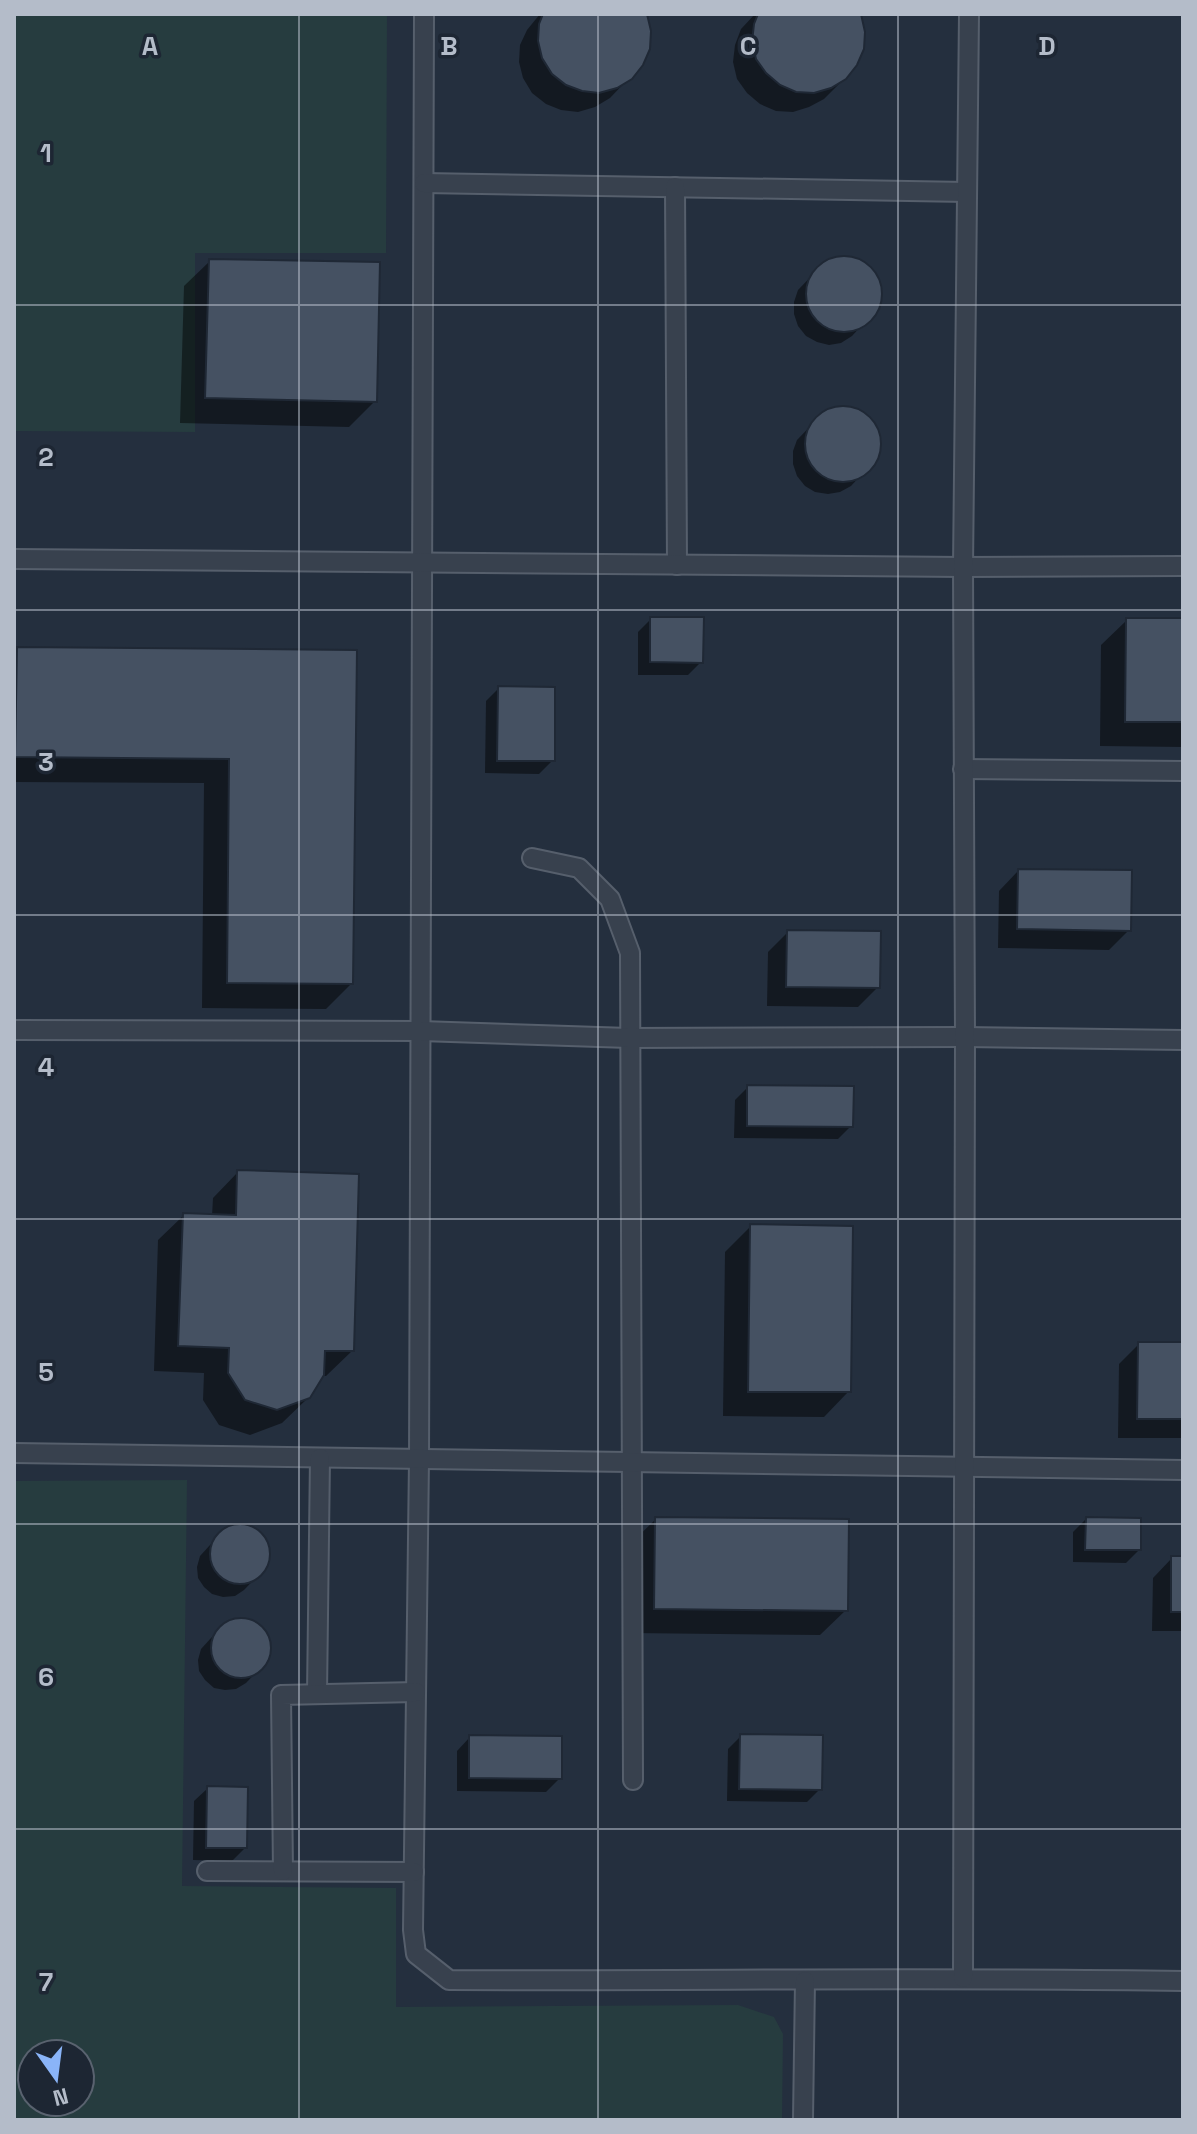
<svg xmlns="http://www.w3.org/2000/svg" width="1197" height="2134" viewBox="0 0 1197 2134" font-family="'Space Grotesk',sans-serif">
<style>
.green{fill:#263c3f;fill-rule:evenodd}
.shadow{fill:#0007}
.building{fill:#455162;stroke:#1f2835;stroke-width:2}
.lines{fill:none;stroke-linecap:round;stroke-linejoin:round}
.lane-casing{stroke:#565f6c;stroke-width:22}
.lane{stroke:#38414e;stroke-width:18}
.grid{fill:none;stroke:#b4bcc9;stroke-width:2;stroke-opacity:0.55}
.grid-label{font-size:26px;text-anchor:middle;font-weight:bold;fill:#b4bcc9;stroke:#1d2633;stroke-width:7;stroke-linejoin:round;paint-order:stroke}
</style>
<rect width="100%" height="100%" fill="#242f3e"/>
<g class="green">
<path d="M14,14H387L386,253H195V432L14,431Z"/>
<path d="M187,1480L182,1886L396,1888V2007L738,2005L774,2017L783,2034L782,2120H14V1481ZM32,2054H80V2102H32Z"/>
</g>
<g class="shadow">
<path d="M540,14H644L630,77L610,98L595,107L578,112L561,110L546,104L532,93L523,78L519,62L520,45L527,30Z"/>
<path d="M755,14H858L845,78L824,99L809,107L793,112L776,111L760,104L747,93L737,79L733,62L735,45L741,29Z"/>
<path d="M844,258L856,261L867,267L875,277L879,288V301L874,312L852,336L841,343L829,345L817,342L806,336L798,326L794,314V302L798,290L821,266L832,260Z"/>
<path d="M210,261L375,401L349,427L180,423L184,286Z"/>
<path d="M843,408L856,411L866,417L874,426L878,438V450L873,462L851,486L840,492L828,494L815,492L805,486L797,476L793,464V451L797,440L820,416L831,410Z"/>
<path d="M651,619L701,662L688,675H638V632Z"/>
<path d="M1127,620H1183V747L1100,746L1101,645Z"/>
<path d="M17,649L355,652L351,984L326,1009L202,1008L204,783L14,782V652Z"/>
<path d="M499,688L553,760L539,774L485,773L486,701Z"/>
<path d="M1018,871L1129,930L1109,950L998,948L999,891Z"/>
<path d="M788,932L878,987L858,1007L767,1006L768,952Z"/>
<path d="M748,1087L851,1126L838,1139L734,1138L735,1100Z"/>
<path d="M238,1172L352,1351L326,1376H321L309,1397L282,1423L250,1435L219,1425L203,1400L204,1373L154,1371L158,1240L184,1215L212,1216L213,1198Z"/>
<path d="M751,1226L849,1391L824,1417L723,1416L725,1252Z"/>
<path d="M1139,1344H1183V1438H1118L1119,1364Z"/>
<path d="M656,1519L846,1610L820,1635L629,1633L630,1544Z"/>
<path d="M1086,1519L1139,1550L1126,1563L1073,1562V1532Z"/>
<path d="M242,1526L253,1529L262,1536L267,1546L268,1557L266,1567L244,1590L235,1596L223,1597L212,1594L204,1587L198,1578L197,1567L200,1556L221,1533L231,1527Z"/>
<path d="M1172,1558H1183V1631H1152L1153,1578Z"/>
<path d="M243,1619L254,1622L263,1629L269,1639L270,1650L267,1661L246,1683L236,1689L225,1690L214,1688L205,1680L199,1671L198,1660L201,1649L222,1626L232,1621Z"/>
<path d="M741,1736L820,1789L807,1802L727,1801L728,1749Z"/>
<path d="M470,1737L560,1778L546,1792L457,1791V1751Z"/>
<path d="M208,1788L245,1848L232,1861L193,1860L194,1801Z"/>
</g>
<g class="building">
<path d="M543,14H647L651,31L650,49L643,65L632,79L617,88L599,93L582,91L566,85L552,74L542,58L538,41L539,24Z"/>
<path d="M758,14H861L865,32L864,49L857,65L846,79L831,88L814,93L796,92L780,85L766,73L756,59L752,42L754,24Z"/>
<circle cx="844" cy="294" r="38"/>
<path d="M209,259L380,262L377,402L205,398Z"/>
<circle cx="843" cy="444" r="38"/>
<path d="M650,617H704L703,663L650,662Z"/>
<path d="M1126,618H1183V722H1125Z"/>
<path d="M17,647L357,650L353,984L227,983L229,759L15,757Z"/>
<path d="M498,686L555,687V761H497Z"/>
<path d="M1018,869L1132,870L1131,931L1017,929Z"/>
<path d="M787,930L881,931L880,988L786,987Z"/>
<path d="M747,1085L854,1086L853,1127L747,1126Z"/>
<path d="M237,1170L359,1174L354,1351H325L324,1375L310,1398L277,1410L245,1400L228,1373L229,1348L178,1346L183,1213L236,1215Z"/>
<path d="M750,1224L853,1226L851,1392H748Z"/>
<path d="M1138,1342H1183V1419H1137Z"/>
<path d="M655,1517L849,1519L848,1611L654,1609Z"/>
<path d="M1086,1517L1141,1518V1550H1085Z"/>
<circle cx="240" cy="1554" r="30"/>
<rect x="1171" y="1556" width="12" height="56"/>
<circle cx="241" cy="1648" r="30"/>
<path d="M740,1734L823,1735L822,1790L739,1789Z"/>
<path d="M469,1735L562,1736V1779L469,1778Z"/>
<path d="M207,1786L248,1787L247,1848H206Z"/>
</g>
<g class="lines">
<defs>
<g id="lane">
<path d="M424,14L419,1460L413,1930L416,1954L449,1980C694,1981 938,1977 1183,1981"/>
<path d="M424,183L967,192"/>
<path d="M675,187L677,565"/>
<path d="M14,559L963,567L1183,566"/>
<path d="M963,769L1183,771"/>
<path d="M532,858L579,868L610,899L630,953L633,1780"/>
<path d="M14,1030L421,1031L629,1038L965,1037L1183,1040"/>
<path d="M14,1453L1183,1470"/>
<path d="M317,1694L320,1458"/>
<path d="M207,1871L414,1872"/>
<path d="M283,1871L281,1695L416,1692"/>
<path d="M963,1978L965,1037L963,567L969,14"/>
<path d="M803,2120L805,1981"/>
</g>
</defs>
<use href="#lane" class="lane-casing"/>
<use href="#lane" class="lane"/>
</g>
<path class="grid" d="M299,14V2120M598,14V2120M898,14V2120M14,305H1183M14,610H1183M14,915H1183M14,1219H1183M14,1524H1183M14,1829H1183"/>
<g class="grid-label">
<text x="150" y="55">A</text>
<text x="449" y="55">B</text>
<text x="748" y="55">C</text>
<text x="1047" y="55">D</text>
<text x="46" y="162">1</text>
<text x="46" y="466">2</text>
<text x="46" y="771">3</text>
<text x="46" y="1076">4</text>
<text x="46" y="1381">5</text>
<text x="46" y="1686">6</text>
<text x="46" y="1991">7</text>
</g>
<rect width="1197" height="2134" fill="none" stroke="#b4bcc9" stroke-width="32"/>
<g transform="translate(56 2078) rotate(166)"><circle r="38" fill="#1d2633" stroke="#59626f" stroke-width="2"/>
<path d="M0-6L14 30L0 20L-14 30Z" fill="#8ab4f8"/>
<text y="-12" font-size="22" font-weight="bold" text-anchor="middle" fill="#b4bcc9">N</text>
</g>
</svg>
